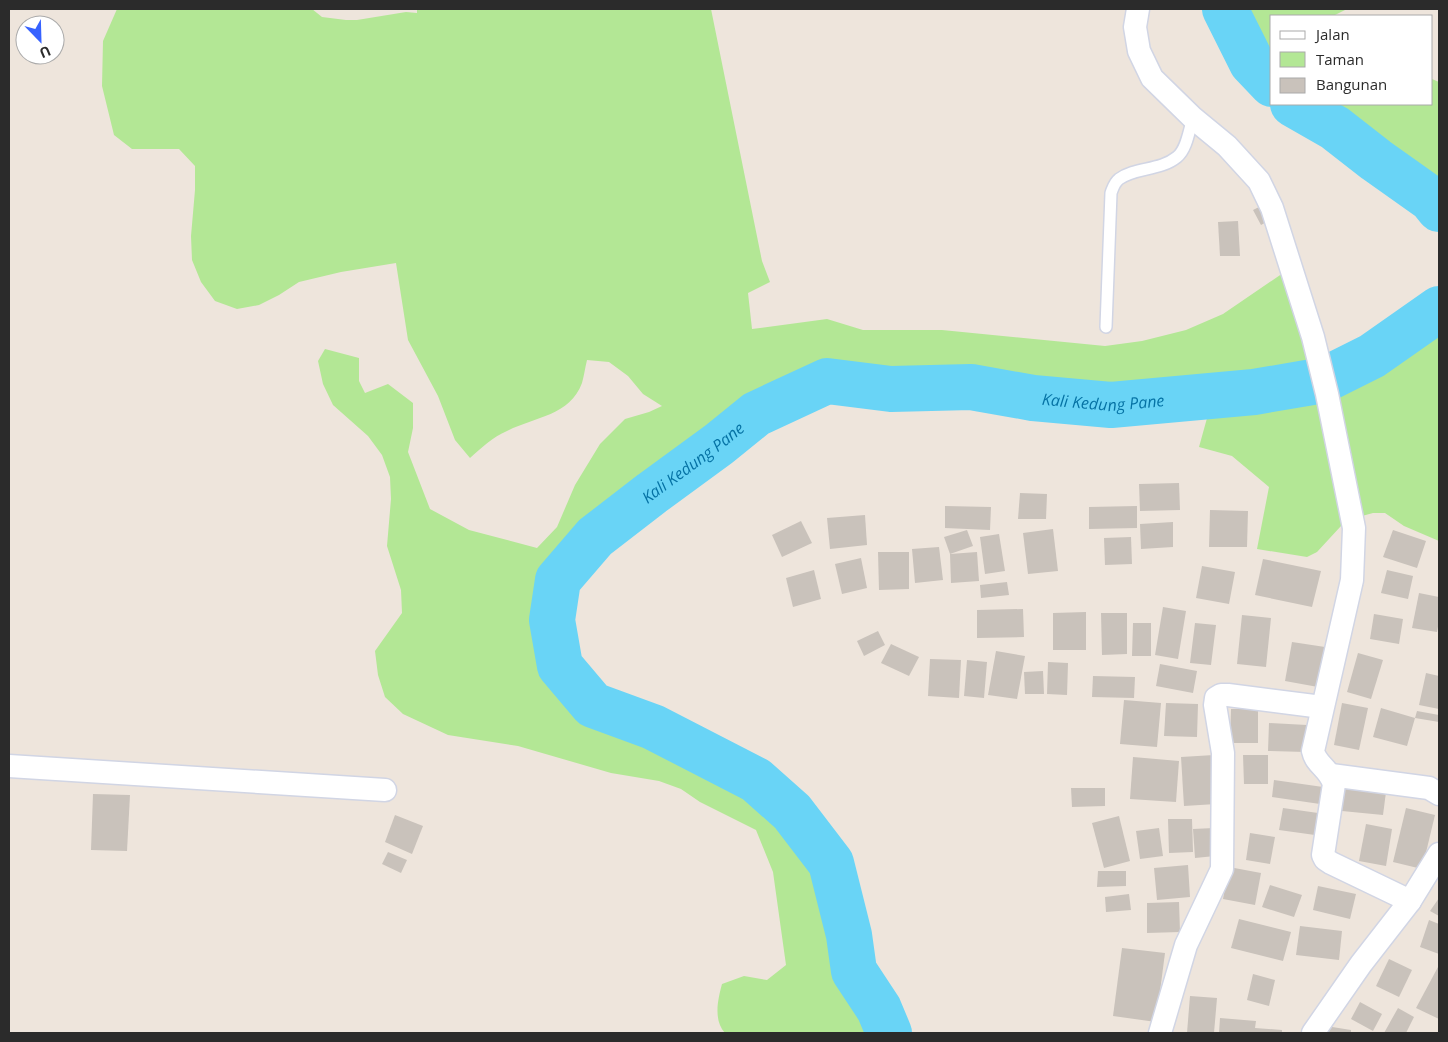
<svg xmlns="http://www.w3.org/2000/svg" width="1448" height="1042" viewBox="0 0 1448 1042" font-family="'Open Sans',sans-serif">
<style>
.green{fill:#b3e795}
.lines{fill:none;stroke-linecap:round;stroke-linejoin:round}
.river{stroke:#69d4f6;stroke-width:46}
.building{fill:#c9c2bb}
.lane-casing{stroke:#d1d5e4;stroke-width:14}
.street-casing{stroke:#d1d5e4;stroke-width:25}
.lane{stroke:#fff;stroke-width:11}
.street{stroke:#fff;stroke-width:22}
.labels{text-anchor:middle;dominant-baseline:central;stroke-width:4;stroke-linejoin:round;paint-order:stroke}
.water-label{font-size:16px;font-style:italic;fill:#0572a4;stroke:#fff}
</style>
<rect width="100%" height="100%" fill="#eee5dc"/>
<g class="green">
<path d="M117,9H312L322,17L346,20H357L406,12L417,13V9H711L762,261L770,282L748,293L752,329L827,319L863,330H942L1105,346L1142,341L1186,330L1223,314L1286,271L1321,371L1253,382L1111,395L1034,388L972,377L892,379L826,371L751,405L713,437L646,485L588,530L549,576L542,620L550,671L588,713L649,735L750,788L785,819L822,867L840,937L845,975L870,1014L878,1033H725C713,1020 718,999 722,984L744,976L767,980L786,965L773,872L756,830L700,802L681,789L659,781L611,773L518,746L448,735L403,714L385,697L378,675L375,651L402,613L401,590L387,546L391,499L390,477L382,455L368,436L333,405L323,384L318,361L325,349L359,358V381L365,393L388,384L413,403V428L408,452L430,509L469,530L537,548L557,527L575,485L600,444L625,419L649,412L662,406L643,394L628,376L609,362L587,360C585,368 584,376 582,383C570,416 534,417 507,431C493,437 481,448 470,458L455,440L438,396L408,340L396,263L341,272L299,282L279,295L259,305L237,309L215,301L201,282L192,260L191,236L195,190V166L179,149H132L114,135L102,86L103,41Z"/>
<path d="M1236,9H1347L1333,16H1272V70L1261,58Z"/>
<path d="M1432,79L1439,82V194L1340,120L1313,104H1432Z"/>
<path d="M1439,322V541L1404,526L1385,513H1373L1362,516L1341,526L1317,552L1307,557L1257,549L1269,487L1232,456L1199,447L1209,411L1327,390L1377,365Z"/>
</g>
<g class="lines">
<g class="river">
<path d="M1225,9L1252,63L1272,84"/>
<path d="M1293,104L1335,128L1376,160L1431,199L1439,209"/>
<path id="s1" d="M889,1033L879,1009L854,971L849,935L831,863L792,812L756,780L653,727L593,705L560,666L552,620L558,580L595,537L652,493L719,444L756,414L827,381L891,389L971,387L1033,398L1111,405L1254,392L1324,380L1372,356L1439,309"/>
</g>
</g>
<g class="building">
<path d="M1265,204L1272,219L1261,225L1253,210Z"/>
<path d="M1238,221L1240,256H1220L1218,222Z"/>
<path d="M1179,483L1180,510L1140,511L1139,484Z"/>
<path d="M1020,493L1047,494L1046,519H1018Z"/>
<path d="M945,506L991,507L990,530L945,528Z"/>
<path d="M1137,506V528L1089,529V507Z"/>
<path d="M1210,510L1248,511L1247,547H1209Z"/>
<path d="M865,515L867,545L830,549L827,518Z"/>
<path d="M801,521L812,543L782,557L772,535Z"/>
<path d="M1173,522V547L1141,549L1140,524Z"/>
<path d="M1053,529L1058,571L1028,574L1023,533Z"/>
<path d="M967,530L973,546L950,554L944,537Z"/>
<path d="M1393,530L1426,541L1417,568L1383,557Z"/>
<path d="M999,534L1005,571L985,574L980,537Z"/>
<path d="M1131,537L1132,564L1105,565L1104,538Z"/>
<path d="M939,547L943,580L915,583L912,549Z"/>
<path d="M878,552H909V589L879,590Z"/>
<path d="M977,552L979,581L951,583L950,554Z"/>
<path d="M861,558L867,588L842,594L835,564Z"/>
<path d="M1263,559L1321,571L1312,607L1255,595Z"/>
<path d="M1202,566L1235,572L1229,604L1196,598Z"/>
<path d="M814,570L821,599L793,607L786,578Z"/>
<path d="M1387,570L1413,576L1408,599L1381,593Z"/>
<path d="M1007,582L1009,595L981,598L980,585Z"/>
<path d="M1419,593L1439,597V621L1437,632L1412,628Z"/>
<path d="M1163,607L1186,611L1178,659L1155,655Z"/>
<path d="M1023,609L1024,637L977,638V610Z"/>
<path d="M1086,612V650H1053V613Z"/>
<path d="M1101,613H1127V654L1102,655Z"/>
<path d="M1374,614L1403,619L1399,644L1370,639Z"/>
<path d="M1242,615L1271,618L1266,667L1237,664Z"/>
<path d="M1133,623H1151V656H1132Z"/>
<path d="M1195,623L1216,625L1211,665L1190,663Z"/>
<path d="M878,631L885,645L864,656L857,641Z"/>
<path d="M1292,642L1325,647L1318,687L1285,681Z"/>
<path d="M891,644L919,657L909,676L881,663Z"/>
<path d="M996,651L1025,656L1017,699L988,695Z"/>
<path d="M1358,653L1383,660L1371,699L1347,692Z"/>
<path d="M930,659L961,660L959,698L928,696Z"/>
<path d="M967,660L987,662L984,698L964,696Z"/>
<path d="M1048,662L1068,663L1067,695L1047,694Z"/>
<path d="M1160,664L1197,671L1193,693L1156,686Z"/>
<path d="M1043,671L1044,694H1025L1024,672Z"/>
<path d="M1426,673L1439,676V709L1419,705Z"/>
<path d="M1093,676L1135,677L1134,698L1092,697Z"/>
<path d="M1124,700L1161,703L1157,747L1120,744Z"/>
<path d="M1166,703L1198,704L1197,737L1164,736Z"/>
<path d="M1342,703L1368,708L1359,750L1334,745Z"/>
<path d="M1381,708L1415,718L1417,711L1439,715V722L1415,718L1407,746L1373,737Z"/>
<path d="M1231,709H1258V743H1230Z"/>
<path d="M1269,723L1307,725L1306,752L1268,751Z"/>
<path d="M1214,755L1216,804L1184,806L1181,757Z"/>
<path d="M1243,755H1268V784H1244Z"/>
<path d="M1133,757L1179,761L1176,802L1130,799Z"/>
<path d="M1274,780L1323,787L1320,804L1272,797Z"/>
<path d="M1071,788H1105V806L1072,807Z"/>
<path d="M1344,788L1386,792L1383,815L1342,811Z"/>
<path d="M93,794L130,795L127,851L91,850Z"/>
<path d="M1283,808L1318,813L1315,835L1279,830Z"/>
<path d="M1406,808L1435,815L1422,869L1393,862Z"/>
<path d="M395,815L423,826L412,854L385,842Z"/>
<path d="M1119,816L1130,861L1104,868L1092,823Z"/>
<path d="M1168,819H1192L1193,852L1169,853Z"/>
<path d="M1366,824L1392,829L1386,866L1359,861Z"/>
<path d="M1159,828L1163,856L1140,859L1136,831Z"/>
<path d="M1214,828L1215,856L1195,858L1193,829Z"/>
<path d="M1250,833L1275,837L1270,864L1246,860Z"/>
<path d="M388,852L407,860L401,873L382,864Z"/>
<path d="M1188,865L1190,897L1157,900L1154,868Z"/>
<path d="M1229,867L1261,873L1255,905L1223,899Z"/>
<path d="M1098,871H1126V886L1097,887Z"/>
<path d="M1270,885L1302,895L1294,917L1262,907Z"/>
<path d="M1318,886L1356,894L1350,919L1313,910Z"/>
<path d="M1129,894L1131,910L1106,912L1105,897Z"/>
<path d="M1439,898V916L1430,911Z"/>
<path d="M1179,902L1180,932L1147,933V903Z"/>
<path d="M1239,919L1291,932L1283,961L1231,948Z"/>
<path d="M1429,920L1439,924V954L1420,947Z"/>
<path d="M1300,926L1342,931L1339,960L1296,955Z"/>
<path d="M1122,948L1165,953L1156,1022L1113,1016Z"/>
<path d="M1389,959L1412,970L1399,997L1376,986Z"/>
<path d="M1438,967L1439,968V1019L1416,1008Z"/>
<path d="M1253,974L1275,980L1269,1006L1247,1000Z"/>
<path d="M1190,996L1217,998L1214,1033H1187Z"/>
<path d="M1360,1002L1382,1014L1373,1031L1351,1019Z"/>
<path d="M1398,1008L1414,1017L1406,1033H1384Z"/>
<path d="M1220,1018L1256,1021L1255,1028L1282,1030V1033H1219Z"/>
<path d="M1326,1026L1351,1030V1033H1325Z"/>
</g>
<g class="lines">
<defs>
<path id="lane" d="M1106,327L1111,193C1113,188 1114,183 1119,179C1135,167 1160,171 1177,157C1187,149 1189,130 1193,118"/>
<g id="street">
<path d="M1138,9L1135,27L1139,51L1152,78L1193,118L1227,146L1259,181L1272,208L1313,337L1327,394L1354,528L1352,580L1313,751C1316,765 1329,768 1334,784L1323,855L1325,859L1331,863L1410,901"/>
<path d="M9,766L385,790"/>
<path d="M1331,775L1429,788L1439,794"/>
<path d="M1160,1033L1186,945L1222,869L1223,753L1215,705L1216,698L1221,695H1228L1322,707"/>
<path d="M1313,1033L1361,964L1410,901L1439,854"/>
</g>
</defs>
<use href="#lane" class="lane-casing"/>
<use href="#street" class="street-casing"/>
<use href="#lane" class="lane"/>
<use href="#street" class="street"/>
</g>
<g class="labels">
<g class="water-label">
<text stroke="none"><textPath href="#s1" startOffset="1228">Kali Kedung Pane</textPath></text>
<text stroke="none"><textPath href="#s1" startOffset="792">Kali Kedung Pane</textPath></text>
</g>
</g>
<rect width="1448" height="1042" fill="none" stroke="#2b2b2b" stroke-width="20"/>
<rect x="1270" y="15" width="162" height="90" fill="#ffffff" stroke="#aaaaaa"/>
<rect x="1280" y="31" width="25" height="8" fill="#ffffff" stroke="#aaaaaa"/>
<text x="1316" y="40" font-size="15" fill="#2b2b2b">Jalan</text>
<rect x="1280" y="52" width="25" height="15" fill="#b3e795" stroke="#aaaaaa"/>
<text x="1316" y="65" font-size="15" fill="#2b2b2b">Taman</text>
<rect x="1280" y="78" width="25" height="15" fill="#c9c2bb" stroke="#aaaaaa"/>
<text x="1316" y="90" font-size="15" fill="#2b2b2b">Bangunan</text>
<g transform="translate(40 40) rotate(157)"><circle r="24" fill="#ffffff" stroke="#aaaaaa"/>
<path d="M0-4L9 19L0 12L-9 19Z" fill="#3762ff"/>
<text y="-8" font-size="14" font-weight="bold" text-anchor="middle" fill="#2b2b2b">U</text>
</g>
</svg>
